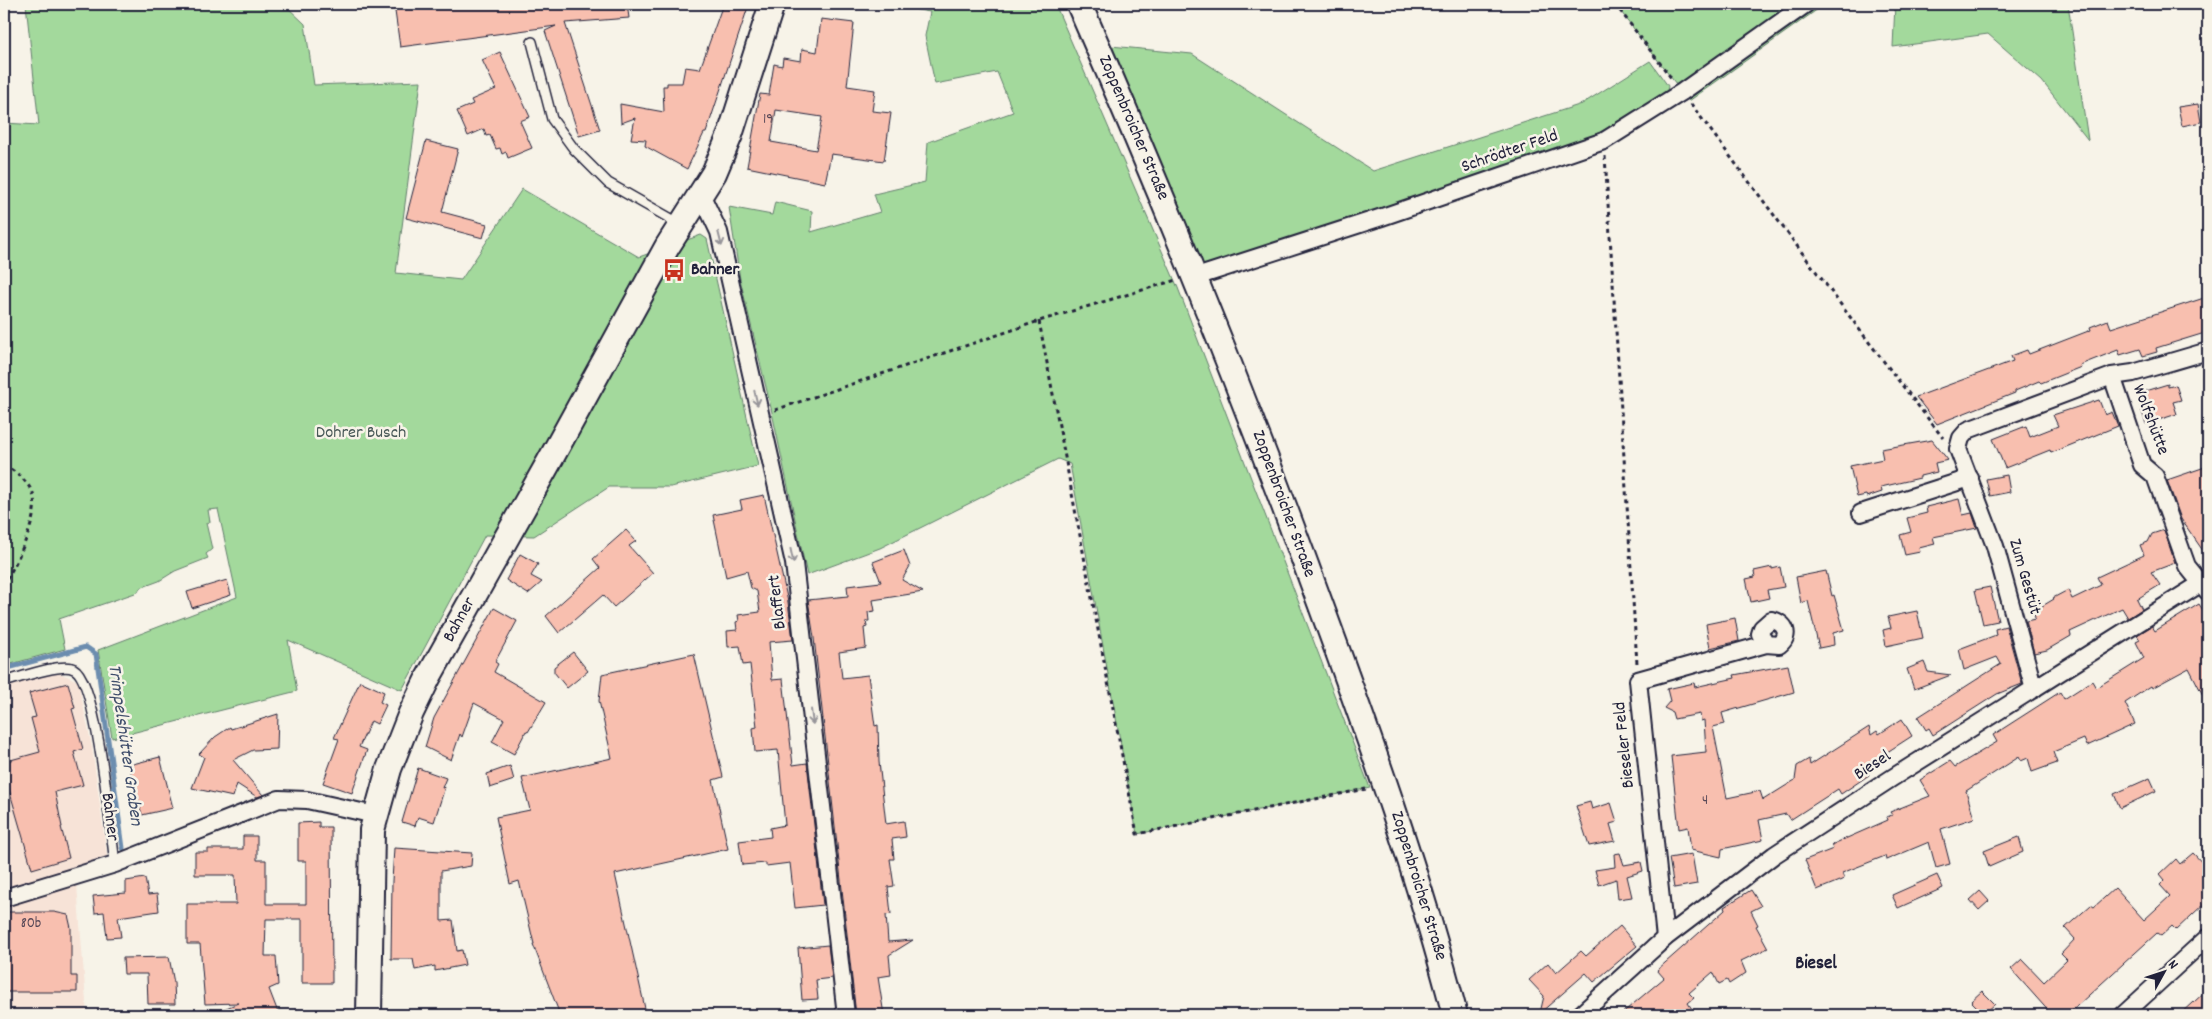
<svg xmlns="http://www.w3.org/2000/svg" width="2212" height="1019" viewBox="0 0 2212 1019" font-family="Dekko,sans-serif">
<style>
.built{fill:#f7e3d7}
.green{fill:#a3d99c;stroke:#627e6c}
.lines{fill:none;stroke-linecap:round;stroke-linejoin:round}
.stream{stroke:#6c8daf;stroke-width:5}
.building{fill:#f8bfaf;stroke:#22223b;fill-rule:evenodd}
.lane-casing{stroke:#22223b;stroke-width:12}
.street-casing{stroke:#22223b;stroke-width:20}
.secondary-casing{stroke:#22223b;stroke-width:28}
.path{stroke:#22223b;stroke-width:3;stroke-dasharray:4 4;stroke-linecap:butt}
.lane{stroke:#f7f3e8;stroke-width:9}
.street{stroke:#f7f3e8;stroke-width:16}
.secondary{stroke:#f7f3e8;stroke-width:24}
.oneway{stroke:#97959a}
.labels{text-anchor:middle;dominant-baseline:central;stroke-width:5;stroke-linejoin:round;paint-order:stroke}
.number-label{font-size:15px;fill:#584958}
.street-label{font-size:18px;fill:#22223b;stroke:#f7f3e8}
.poi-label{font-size:18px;font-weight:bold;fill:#22223b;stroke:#f7f3e8;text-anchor:start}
.park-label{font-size:18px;fill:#495958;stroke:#f7f3e8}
.water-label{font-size:19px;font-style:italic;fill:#414f6c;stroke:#f7f3e8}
.neighbourhood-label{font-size:19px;font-weight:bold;fill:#22223b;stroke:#f7f3e8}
</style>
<rect width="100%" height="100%" fill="#f7f3e8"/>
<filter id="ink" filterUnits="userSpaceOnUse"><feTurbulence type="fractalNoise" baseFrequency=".02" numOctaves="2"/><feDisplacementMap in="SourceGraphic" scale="10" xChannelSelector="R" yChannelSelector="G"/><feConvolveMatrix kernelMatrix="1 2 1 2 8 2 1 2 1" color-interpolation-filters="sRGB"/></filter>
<g filter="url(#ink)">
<path class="built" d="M57,672L78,681L92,747L109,871L77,885L87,1015H4V687Z"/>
<g class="green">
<path d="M26,4H284L305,24L314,85L421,81L396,273L461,280L522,189L639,257L701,235L707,239L758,466L671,487H609L534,536L485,535L402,690L288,640L297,691L112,738L98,650L237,597L218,509L208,510L210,522L206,523L212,549L206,554L208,558L175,571L159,581L140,588L138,592L59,619L65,649L4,666V123L39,125Z"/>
<path d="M884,4H1055L1178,288L1370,788L1137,834L1070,464L1058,459L880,548L807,575L771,408L740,279L729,207L772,215L775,202L812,211L811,232L880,212L874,194L925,182L928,142L1013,112L997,72L935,84L925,36L930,12Z"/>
<path d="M1615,4H1825L1689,101Z"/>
<path d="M1895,4H2068L2088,140L2042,81L1988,34L1893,47Z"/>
<path d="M1111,46L1192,54L1373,171L1582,104L1650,61L1668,86L1667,91L1621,122L1583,140L1206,273Z"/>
</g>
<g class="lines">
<path class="stream" d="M4,669L86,647L96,654L123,848"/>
</g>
<g class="building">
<path d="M394,4H627L629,18L565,23L600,130L579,136L545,31L556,26L400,47Z"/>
<path d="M723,4H749L706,133H704L687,169L645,146L646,140L631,139L635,118L621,123L620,104L664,112L663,86H667V83H682L685,67L700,69Z"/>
<path d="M821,19L854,23L847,86L875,90L872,111L891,113L884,161L831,154L825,183L747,167L760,94L769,95L774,64L782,66L783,58L801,61L802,49L817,52ZM776,110L822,117L816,150L771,142Z"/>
<path d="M500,52L530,117L520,121L532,148L508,158L506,152L502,154L500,148L496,149L490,135L486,136L484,129L468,136L457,111L473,104L471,100L496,89L482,60Z"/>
<path d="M2198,104L2201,122L2182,126L2178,107Z"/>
<path d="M426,141L458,149L442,212L487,224L483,238L406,218Z"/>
<path d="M2204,298L2208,310V332L2156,348L2157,352L2143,356L2140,349L2120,355L2118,350L2080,365L2081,367L2041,383L2039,381L2015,391V393L1937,424L1916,397L2013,361L2011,356L2027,350L2029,354L2091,330L2090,327L2108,320L2111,328Z"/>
<path d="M2168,384V387L2176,385L2181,400L2173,402L2177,414L2146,424L2139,402L2147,399L2145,391Z"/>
<path d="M2099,400L2105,415L2112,412L2118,426L2051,453L2050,450L2005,468L1993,439L2026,426L2030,437L2058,426L2053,415Z"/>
<path d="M1932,440L1948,460L1935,463L1937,472L1920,476V478L1881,487L1882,492L1867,497L1866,495L1857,497L1850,466L1883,459L1881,449Z"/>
<path d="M2208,466V558L2181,519L2167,480Z"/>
<path d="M2007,475L2010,492L1990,496L1986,479Z"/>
<path d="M764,495L788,602L793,640L769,642L772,680L783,679L793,765L807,763L823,905L795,908L790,863L766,866V863L742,865L739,841L771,837L770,828L785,825L778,750L755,752L753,728L757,727L750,664L743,665L740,646L728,647L727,631L737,630L736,622L739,621L738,615L760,612L757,591L751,588L747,571L726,577L713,515L742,509L740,500Z"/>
<path d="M1959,499L1963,515L1972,513L1977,528L1933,537L1935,544L1919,548L1920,552L1905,555L1900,535L1911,532L1907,518L1927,513L1926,507Z"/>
<path d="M626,530L636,541L629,546L653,573L614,607L603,595L559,633L546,616L600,568L593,559Z"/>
<path d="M2164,530L2175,563L2151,572L2160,585L2137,599L2142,609L2128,618L2122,608L2070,632L2071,636L2047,650L2034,653L2026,621L2035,619L2034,611L2054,599L2053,598L2068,590L2072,599L2101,585L2097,577L2144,555L2140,545L2148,542L2152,534Z"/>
<path d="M904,550L910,566L902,580L923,592L873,600L875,611L868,612L869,621H866L867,627L864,628L866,648L839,652L842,678L868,675L875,726L878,725L879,762L886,824L904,821L906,837L892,839L894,859H890L894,886L888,887L891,914L886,915L888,942L913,940L889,955L891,975L878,977L884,1015H856L814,638L808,600L848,596L847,586L881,582L873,562Z"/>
<path d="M520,554L538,564L531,576L542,582L528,594L506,580Z"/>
<path d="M1772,567V569L1780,567L1784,587L1767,590L1769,598L1751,602L1746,579L1755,577L1754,571Z"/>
<path d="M1826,571L1832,596L1834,595L1844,630L1833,633L1834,645L1819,648L1808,601L1801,603L1796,577Z"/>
<path d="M227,580L231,595L192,608L187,592Z"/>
<path d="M1990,587L1998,621L1983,624L1975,590Z"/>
<path d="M2199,604L2208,618V705L2189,668L2152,688L2151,686L2125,703L2135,724L2087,746L2084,739L2053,752L2057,763L2032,772L2028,758L2021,761L2019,757L1966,791L1974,818L1941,829L1950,864L1936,868L1929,842L1886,860L1885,856L1842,873L1844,879L1817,890L1805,860L1833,849L1831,845L1888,820L1887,817L1892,815L1890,812L1930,796L1920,780L1950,761L1955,767L1997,742L1993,735L2060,692L2064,699L2092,681L2096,688L2144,658L2136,642L2140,640L2137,635L2152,626L2155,631Z"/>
<path d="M494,608L517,621L495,662L498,664L494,672L546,702L528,732L526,731L514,754L492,742L504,719L474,703L462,737L460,734L451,760L425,747L434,718Z"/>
<path d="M1917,611L1923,638L1886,646L1883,630L1891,628L1888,617Z"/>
<path d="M1735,618L1739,641L1710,648L1706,624Z"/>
<path d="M2006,626L2022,684L1997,694L1933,735L1929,728L1926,730L1918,717L2001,664L1997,657L1964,670L1959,649L1996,635L1995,629Z"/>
<path d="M573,652L588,671L567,688L554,672V667Z"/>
<path d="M694,654L723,777L713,780L728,849L615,874L646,1013L637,1015H560L533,944H534L519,881L510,884L496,817L530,810L522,778L612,758L599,701L602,674Z"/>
<path d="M1924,662L1928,672L1951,675L1914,689L1907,669Z"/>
<path d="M1788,665L1794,692L1722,713L1725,724L1713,727L1727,798L1760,791L1763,800L1795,780L1797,766L1809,759L1810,765L1869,727L1871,735L1877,731L1879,734L1902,719L1912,736L1864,767L1869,775L1841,794L1838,789L1790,820L1786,814L1759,820L1763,840L1722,849L1721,857L1691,850L1688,827L1679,829L1671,756L1706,752L1704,720L1701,721L1700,714L1674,719L1672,712L1664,708L1670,701L1667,689L1694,683L1695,687L1735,678L1734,675Z"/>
<path d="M360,681L384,692L380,702L386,705L377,724L371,721L359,747L367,750L352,793L323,783L339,739L334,738Z"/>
<path d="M68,683L75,708L72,709L83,749L74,752L83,785L55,792L62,827H61L69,858L32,869L4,772L7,761L40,752L31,718L36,717L29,693Z"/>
<path d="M278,714L277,749L253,750L233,760L263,795L257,797L237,784L233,797L192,788L204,757L199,754L215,737L230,727L231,729Z"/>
<path d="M160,757L173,808L142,815L129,765Z"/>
<path d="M510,766L514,780L490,788L487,774Z"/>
<path d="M418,768L446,778L442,788L445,787L434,822L418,817L415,826L402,822Z"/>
<path d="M2150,778L2156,791L2120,808L2114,794Z"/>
<path d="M1590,802L1592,809L1611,803L1617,822L1610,824L1615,841L1589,846L1576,806Z"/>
<path d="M319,822V827H331L332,983H302V919H266L265,956H276L278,985L269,989L279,1015H210L238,1003L205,1004L200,944H187V904H236L235,875H195V852H208V849H243V836H257V860H266V904H306V861H298V823Z"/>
<path d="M2019,837L2023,852L1989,867L1984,851Z"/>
<path d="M394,848L472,853L471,866L441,871V921L453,920L457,951L462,950L465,965L435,971V966L415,970L413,959H391L392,881Z"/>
<path d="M1620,853L1624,865L1641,862L1643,871L1627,876L1632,897L1618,899L1616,879L1599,885L1595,870L1615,867L1614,854Z"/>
<path d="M2193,853L2208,869V900L2176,930L2172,926L2161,936L2157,933L2067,1015H2052L2011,969L2022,959L2044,982L2067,960L2061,954L2075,939L2065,928L2091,905L2094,907L2115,888L2144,920L2170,896L2160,885L2165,880L2160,874L2176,859L2180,864Z"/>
<path d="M1692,854L1697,884L1674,888L1669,858Z"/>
<path d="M1937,875L1943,888L1898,908L1892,895Z"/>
<path d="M145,878L148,895L157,894L159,911L118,917L121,937L107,938L104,912L95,913L93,896L126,893V881Z"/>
<path d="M1751,890L1761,906L1751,911L1758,925L1756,926L1768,948L1741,961L1746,973L1729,984L1727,980L1719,984L1713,972L1689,993L1694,998L1688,1003L1696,1015H1620L1664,978L1657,970L1725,910L1724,907Z"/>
<path d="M1980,891L1989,901L1979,910L1970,900Z"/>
<path d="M4,912H54L68,915L71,928V976H77V992H4Z"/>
<path d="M1620,926L1637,946L1594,982L1586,973L1540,1013L1544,996L1529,980L1548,963L1556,973L1581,951L1586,956Z"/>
<path d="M828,945L832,978L816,980L818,999L802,1000L798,948Z"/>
<path d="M169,957L174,983L175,1004H148L147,974H124L123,958Z"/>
<path d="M2208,989V1015H2180Z"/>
<path d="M1982,991L1995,1004L1984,1014L1971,1001Z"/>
</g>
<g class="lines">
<defs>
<g id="lane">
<path d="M532,42L552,119L574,149L608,183L680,224"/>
<path d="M4,682C19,678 62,662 74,669C97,680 111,834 115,864"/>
</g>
<g id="street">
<path d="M701,194L719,232L794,563L846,1015"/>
<path d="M1196,277L1382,217L1604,141L1682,92L1806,4"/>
<path d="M2112,376L2133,373L2208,351"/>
<path d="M1861,513L1970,478"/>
<path d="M2034,689L1995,546L1958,449L1961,438L1968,430L2112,376L2142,465L2155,476L2187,566L2208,592"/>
<path d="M4,898L115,864L279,799L307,800L375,815"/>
<path d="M1665,938L1638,680L1766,644L1779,645C1791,636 1786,622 1771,620L1762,628L1760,634L1766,644"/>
<path d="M1580,1015L1665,938L1774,855L1892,778L2208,579"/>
<path d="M2123,1015L2208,937"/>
</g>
<g id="secondary">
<path d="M1079,4C1166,202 1246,400 1320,603C1370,739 1419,875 1455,1015"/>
<path d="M369,1015L372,830L389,769L411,713L428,678L549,462L667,247L714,173L730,135L772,4"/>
</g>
</defs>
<use href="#lane" class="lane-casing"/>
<use href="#street" class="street-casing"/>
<use href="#secondary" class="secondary-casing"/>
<g class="path">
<path d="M1615,4L1672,79"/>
<path d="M1691,104L1868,341L1943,438"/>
<path d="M1605,156L1637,664"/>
<path d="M1039,321L1137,834L1366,789"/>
<path d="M775,410L1039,321L1176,280"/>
<path d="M4,465C16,472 27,480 33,494C41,515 15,566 4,584"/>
</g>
<use href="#lane" class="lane"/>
<use href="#street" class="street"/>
<use href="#secondary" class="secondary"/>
</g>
<defs><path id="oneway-shaft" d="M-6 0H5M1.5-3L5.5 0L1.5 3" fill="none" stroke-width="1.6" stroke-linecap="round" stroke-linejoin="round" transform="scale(1.25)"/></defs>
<g class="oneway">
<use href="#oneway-shaft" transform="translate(720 239) rotate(76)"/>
<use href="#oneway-shaft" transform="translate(756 398) rotate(77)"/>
<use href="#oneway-shaft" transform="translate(792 556) rotate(78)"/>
<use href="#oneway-shaft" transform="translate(812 717) rotate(83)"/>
</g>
</g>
<defs>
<symbol id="bus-bare" viewBox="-9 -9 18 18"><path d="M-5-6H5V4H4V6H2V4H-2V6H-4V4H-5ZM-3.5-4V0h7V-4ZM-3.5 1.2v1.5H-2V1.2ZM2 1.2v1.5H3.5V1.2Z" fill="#c8321e" stroke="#f7f3e8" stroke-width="2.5" paint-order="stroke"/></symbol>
</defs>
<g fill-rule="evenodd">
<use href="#bus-bare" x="658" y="254" width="32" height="32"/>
</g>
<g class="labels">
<g class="number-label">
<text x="768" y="120">19</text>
<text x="1705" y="801">4</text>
<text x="31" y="924">80b</text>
</g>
<g class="street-label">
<text transform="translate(1133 128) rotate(67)">Zoppenbroicher Straße</text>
<text transform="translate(1510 152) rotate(-19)">Schrödter Feld</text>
<text transform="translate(2150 420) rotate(69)">Wolfshütte</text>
<text transform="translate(1283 504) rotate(70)">Zoppenbroicher Straße</text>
<text transform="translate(2024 577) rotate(74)">Zum Gestüt</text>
<text transform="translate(778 602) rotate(-97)">Blaffert</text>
<text transform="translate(460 620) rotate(-61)">Bahner</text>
<text transform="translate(1625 745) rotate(-96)">Bieseler Feld</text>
<text transform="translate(1873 766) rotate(-33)">Biesel</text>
<text transform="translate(109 817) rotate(83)">Bahner</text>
<text transform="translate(1418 886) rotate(73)">Zoppenbroicher Straße</text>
</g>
<g class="poi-label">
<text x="691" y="270">Bahner</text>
</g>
<g class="park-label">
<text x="361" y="433">Dohrer Busch</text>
</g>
<g class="water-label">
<text transform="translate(124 745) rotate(82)">Trimpelshütter Graben</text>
</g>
<g class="neighbourhood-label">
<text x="1816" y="964">Biesel</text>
</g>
</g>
<rect width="2212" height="1019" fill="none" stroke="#f7f3e8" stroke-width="20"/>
<rect x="10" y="10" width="2192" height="999" fill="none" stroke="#22223b" stroke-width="2" filter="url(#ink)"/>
<g transform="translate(2164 972) rotate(50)" stroke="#f7f3e8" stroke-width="4" paint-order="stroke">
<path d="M0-4L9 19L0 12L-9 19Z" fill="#22223b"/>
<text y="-8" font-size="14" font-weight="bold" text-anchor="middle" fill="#22223b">N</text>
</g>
</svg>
